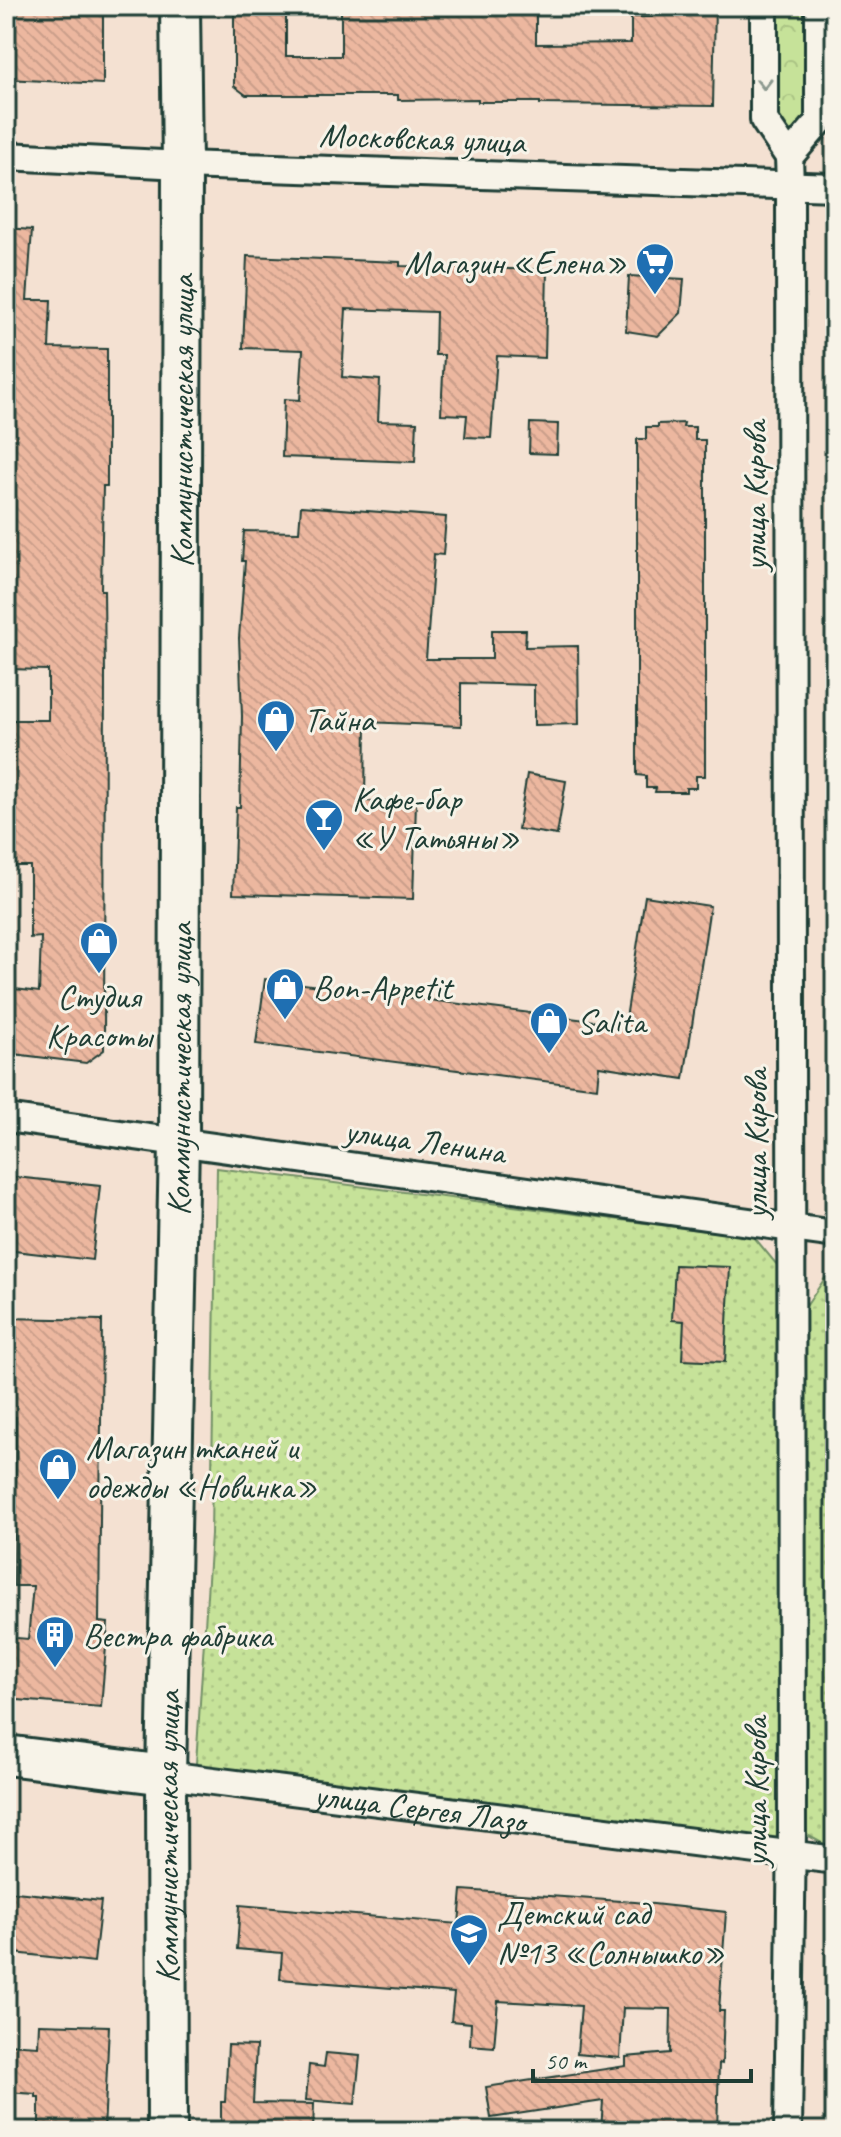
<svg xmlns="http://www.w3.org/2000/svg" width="841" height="2137" viewBox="0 0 841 2137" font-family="Caveat,sans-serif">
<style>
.forest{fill:url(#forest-crowns);stroke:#729066;stroke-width:2}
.park{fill:url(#park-dots);stroke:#729066;stroke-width:2}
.building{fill:url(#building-back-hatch);stroke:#1f3d34;stroke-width:2}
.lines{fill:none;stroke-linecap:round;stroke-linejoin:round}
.street-casing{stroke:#1f3d34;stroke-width:32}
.secondary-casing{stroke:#1f3d34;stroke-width:44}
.street{stroke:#f7f3e8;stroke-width:26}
.secondary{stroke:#f7f3e8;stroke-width:38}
.oneway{stroke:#8b988e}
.labels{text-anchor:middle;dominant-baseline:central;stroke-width:6;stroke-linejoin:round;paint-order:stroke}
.street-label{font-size:34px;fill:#1f3d34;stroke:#f7f3e8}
.poi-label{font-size:34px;fill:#1f3d34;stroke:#f7f3e8;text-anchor:start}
</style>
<defs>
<pattern id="forest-crowns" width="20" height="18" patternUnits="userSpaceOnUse" patternTransform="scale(2)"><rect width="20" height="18" fill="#c6e299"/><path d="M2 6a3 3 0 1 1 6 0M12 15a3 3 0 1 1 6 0" fill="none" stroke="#aac384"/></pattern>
<pattern id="park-dots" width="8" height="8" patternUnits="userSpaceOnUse" patternTransform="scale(2)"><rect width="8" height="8" fill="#c6e299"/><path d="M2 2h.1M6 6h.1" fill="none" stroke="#aac384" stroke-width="1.8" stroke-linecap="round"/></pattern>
<pattern id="building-back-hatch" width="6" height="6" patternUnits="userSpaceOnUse" patternTransform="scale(2)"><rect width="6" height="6" fill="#ecb79f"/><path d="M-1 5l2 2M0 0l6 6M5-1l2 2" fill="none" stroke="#ca9e8a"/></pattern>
</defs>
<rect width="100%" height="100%" fill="#f4e1d2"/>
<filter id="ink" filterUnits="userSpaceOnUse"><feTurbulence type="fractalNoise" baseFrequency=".0125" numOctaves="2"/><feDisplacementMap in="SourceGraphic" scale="16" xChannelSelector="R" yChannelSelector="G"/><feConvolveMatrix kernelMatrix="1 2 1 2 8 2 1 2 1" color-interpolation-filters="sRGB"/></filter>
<g filter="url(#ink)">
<path class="forest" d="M764,6H819V122L789,157L764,120Z"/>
<g class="park">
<path d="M217,1168L754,1237L791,1282L792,1854L195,1779L211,1534Z"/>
<path d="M825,1278L835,1279V1850L807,1835L801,1801L805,1308Z"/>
</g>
<g class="building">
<path d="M6,6H103V84L6,79Z"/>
<path d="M234,6H286V56H341V6H536V44L631,43V17H652V6H715L713,106L540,104V102H478V99L398,100V95H246L234,86Z"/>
<path d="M6,228L32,230L27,300H51L49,348L107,349V486H103L101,590H104L105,674L104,1050L86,1063L6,1053V988L39,992L41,937L30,938V866H6V720H48V670L6,669Z"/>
<path d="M247,256L400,262V266L547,270L545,358L497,356L491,438L465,437L467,415L441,414L444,355H435L436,312L346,309L342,377L380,380L378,421L417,422L415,462L282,457L284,399L300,400L303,350L243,348Z"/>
<path d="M629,276L684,279L681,313L658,336L626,331Z"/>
<path d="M530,423L558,424L557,454L529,453Z"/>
<path d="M684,423L683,427H695V440H705V776H696V788H686V792H655L656,788H646V776L637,775V439H646V427H658V424Z"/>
<path d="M301,506L446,517L443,555L434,554L426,659H492V630H526L525,647L578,646L579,724L534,725V685L461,683V726L366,722L365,801L416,802L413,899L233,894L236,807H240L242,716L239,638L245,561H242L244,531L299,532Z"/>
<path d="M527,774L566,781L557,835L518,829Z"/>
<path d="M645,896L710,906L684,1079L599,1066L597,1088L256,1044L265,979L625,1025Z"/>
<path d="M6,1176L100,1186L92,1260L6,1250Z"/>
<path d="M675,1265L730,1267L725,1362L682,1360L684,1321L672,1320Z"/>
<path d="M6,1318L102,1320L99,1622L108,1623L101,1707L6,1699V1637L28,1639L33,1586H14L16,1417L6,1416Z"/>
<path d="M462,1890L635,1902L726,1912L719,2011H724L722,2064L719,2063L717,2131H601L603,2101L491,2118L486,2087L626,2066V2057L670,2053L671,2009L623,2008L620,2058L577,2054L581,2006L498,2001L494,2047L470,2045L471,2023L451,2021L454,1993L280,1979L282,1953L237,1949L240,1905L459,1924Z"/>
<path d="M6,1891L101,1901L94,1962L6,1952Z"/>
<path d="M39,2024L109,2026L104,2131H39V2097H36V2094L6,2092V2044L38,2046Z"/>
<path d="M228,2045L256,2046L253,2103L314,2104L313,2131H221V2102H225Z"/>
<path d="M326,2053L360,2056L355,2104L306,2100L309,2065L324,2067Z"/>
</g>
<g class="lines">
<defs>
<g id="street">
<path d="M764,6V120L789,157L790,185L792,1829L788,2131"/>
<path d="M6,156L182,165L835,187"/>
<path d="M789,157L819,122V6"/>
<path d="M6,1118L835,1234"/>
<path id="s1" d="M166,1775L835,1860"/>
</g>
<g id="secondary">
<path d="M6,1755L166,1775"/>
<path id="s2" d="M167,2131L166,1775L179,1143L182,165L180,6"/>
</g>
</defs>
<use href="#street" class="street-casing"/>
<use href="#secondary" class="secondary-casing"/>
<use href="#street" class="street"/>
<use href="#secondary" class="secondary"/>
</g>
<defs><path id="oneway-chevron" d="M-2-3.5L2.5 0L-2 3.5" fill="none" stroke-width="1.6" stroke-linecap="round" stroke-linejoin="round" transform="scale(2)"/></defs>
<use class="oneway" href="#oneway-chevron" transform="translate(764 84) rotate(90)"/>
</g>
<defs>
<symbol id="supermarket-pin" viewBox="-11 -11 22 30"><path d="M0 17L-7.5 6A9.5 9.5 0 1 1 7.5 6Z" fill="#1f6fb2" stroke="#f7f3e8"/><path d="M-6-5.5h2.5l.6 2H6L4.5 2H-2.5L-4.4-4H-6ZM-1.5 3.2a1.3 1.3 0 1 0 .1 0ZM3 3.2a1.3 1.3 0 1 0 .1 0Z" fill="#fff"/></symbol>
<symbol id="shop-pin" viewBox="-11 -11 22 30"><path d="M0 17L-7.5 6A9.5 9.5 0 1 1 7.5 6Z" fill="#1f6fb2" stroke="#f7f3e8"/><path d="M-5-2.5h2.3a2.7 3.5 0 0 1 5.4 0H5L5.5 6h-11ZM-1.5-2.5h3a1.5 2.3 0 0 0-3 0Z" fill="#fff"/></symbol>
<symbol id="bar-pin" viewBox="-11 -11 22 30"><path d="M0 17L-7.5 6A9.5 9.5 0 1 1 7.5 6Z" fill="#1f6fb2" stroke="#f7f3e8"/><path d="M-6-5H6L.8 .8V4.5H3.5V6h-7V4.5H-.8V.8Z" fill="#fff"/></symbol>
<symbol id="building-pin" viewBox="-11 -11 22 30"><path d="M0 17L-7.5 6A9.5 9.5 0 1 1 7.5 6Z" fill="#1f6fb2" stroke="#f7f3e8"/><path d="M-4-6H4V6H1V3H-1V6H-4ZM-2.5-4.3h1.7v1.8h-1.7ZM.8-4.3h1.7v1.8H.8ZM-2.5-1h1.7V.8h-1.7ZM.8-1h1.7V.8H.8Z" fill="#fff"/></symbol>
<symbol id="school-pin" viewBox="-11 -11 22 30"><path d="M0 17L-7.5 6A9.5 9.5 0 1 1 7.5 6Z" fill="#1f6fb2" stroke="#f7f3e8"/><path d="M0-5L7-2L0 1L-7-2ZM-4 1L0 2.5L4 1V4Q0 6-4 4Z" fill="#fff"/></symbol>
</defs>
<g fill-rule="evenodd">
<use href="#supermarket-pin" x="633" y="240" width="44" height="60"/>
<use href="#shop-pin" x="254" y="697" width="44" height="60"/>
<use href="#bar-pin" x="302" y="796" width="44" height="60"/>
<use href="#shop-pin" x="77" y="919" width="44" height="60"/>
<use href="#shop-pin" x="263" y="965" width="44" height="60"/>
<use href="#shop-pin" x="527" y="999" width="44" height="60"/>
<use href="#shop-pin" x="36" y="1445" width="44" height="60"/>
<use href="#building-pin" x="33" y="1613" width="44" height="60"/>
<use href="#school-pin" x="447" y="1911" width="44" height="60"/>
</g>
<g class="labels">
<g class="street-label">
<text transform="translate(422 138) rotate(2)">Московская улица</text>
<text stroke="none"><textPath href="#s2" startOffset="1710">Коммунистическая улица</textPath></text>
<text transform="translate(754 496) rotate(-90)">улица Кирова</text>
<text stroke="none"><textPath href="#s2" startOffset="1062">Коммунистическая улица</textPath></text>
<text transform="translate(425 1141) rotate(8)">улица Ленина</text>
<text transform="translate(755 1144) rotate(-90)">улица Кирова</text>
<text transform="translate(755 1792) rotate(-90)">улица Кирова</text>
<text stroke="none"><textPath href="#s1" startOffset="256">улица Сергея Лазо</textPath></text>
<text stroke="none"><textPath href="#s2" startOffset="294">Коммунистическая улица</textPath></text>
</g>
<g class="poi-label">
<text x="627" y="262" text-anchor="end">Магазин «Елена»</text>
<text x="304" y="719">Тайна</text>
<text x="352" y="798">Кафе-бар<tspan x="352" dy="39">«У Татьяны»</tspan></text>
<text x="313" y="987">Bon-Appetit</text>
<text x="99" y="996" text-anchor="middle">Студия<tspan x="99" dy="39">Красоты</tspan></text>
<text x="577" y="1021">Salita</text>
<text x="86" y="1447">Магазин тканей и<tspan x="86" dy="39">одежды «Новинка»</tspan></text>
<text x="83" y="1635">Вестра фабрика</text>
<text x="497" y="1913">Детский сад<tspan x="497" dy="39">№13 «Солнышко»</tspan></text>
</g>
</g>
<rect width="841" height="2137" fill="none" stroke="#f7f3e8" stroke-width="32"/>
<rect x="16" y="16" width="809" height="2105" fill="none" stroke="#1f3d34" stroke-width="3" filter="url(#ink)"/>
<path d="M533 2069v12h218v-12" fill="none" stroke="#1f3d34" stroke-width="4"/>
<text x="545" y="2069" font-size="24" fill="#1f3d34" stroke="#f7f3e8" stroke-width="6" paint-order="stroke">50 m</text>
</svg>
